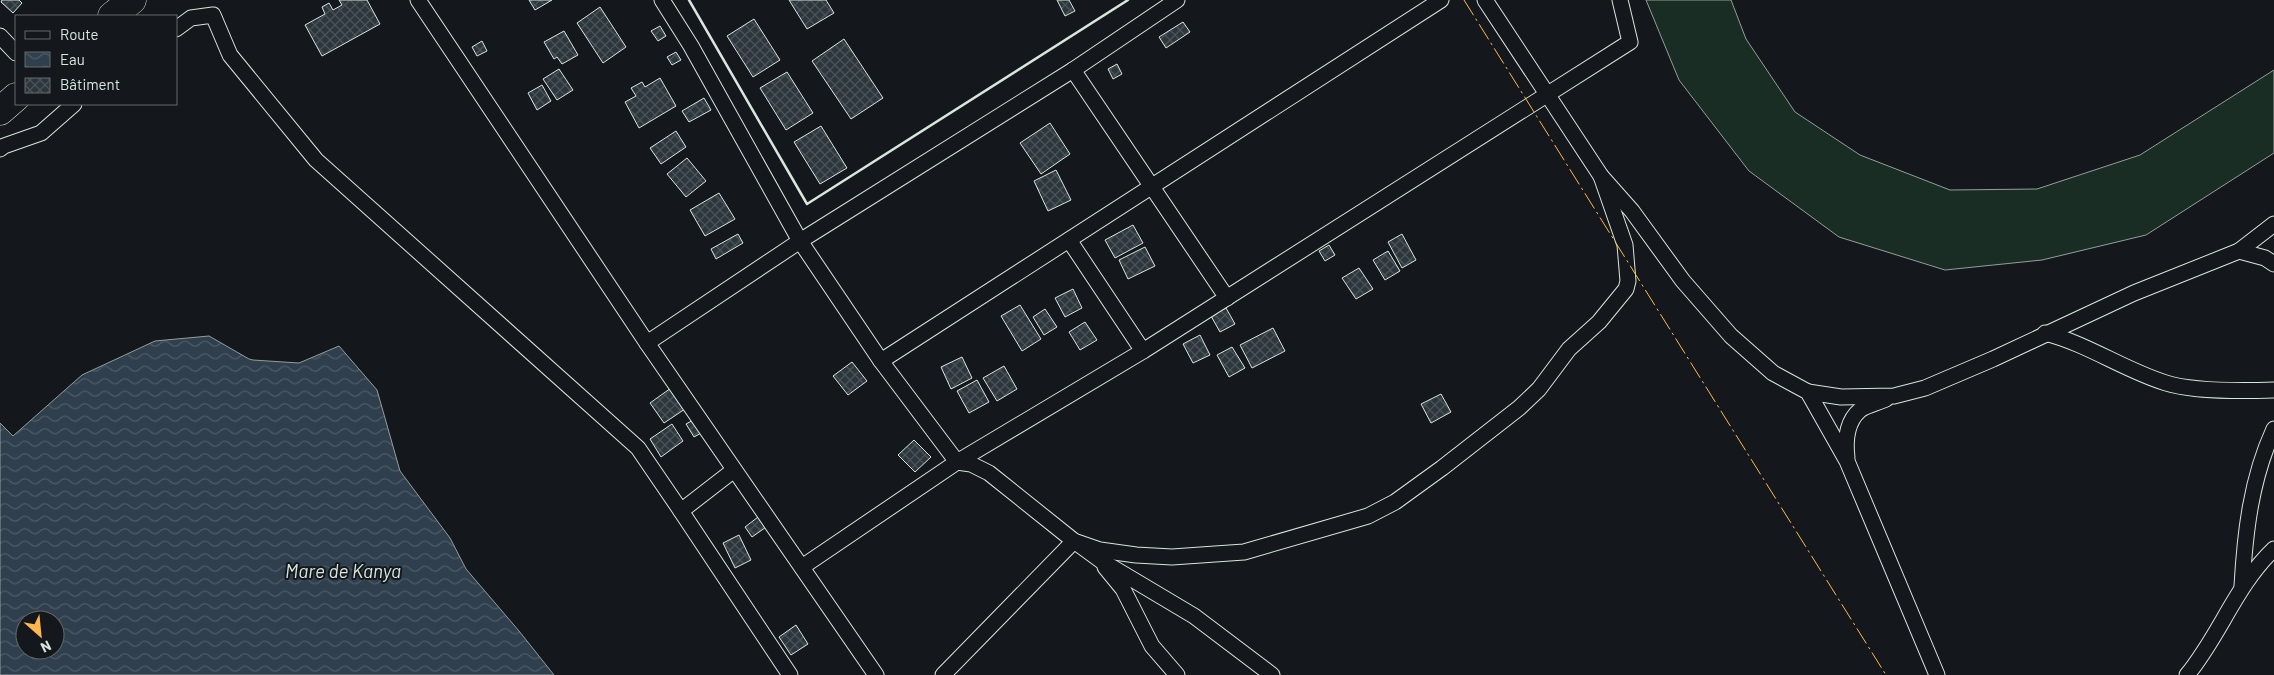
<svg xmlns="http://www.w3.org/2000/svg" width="2274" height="675" viewBox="0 0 2274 675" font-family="Barlow,sans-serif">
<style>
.pitch{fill:#1a2d24;stroke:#939e99}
.water{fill:url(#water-waves);stroke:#939e99;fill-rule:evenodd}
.building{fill:url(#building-cross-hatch);stroke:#d8e6dc}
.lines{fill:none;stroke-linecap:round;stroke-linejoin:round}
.street-casing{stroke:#d8e6dc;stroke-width:17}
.highway-casing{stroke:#d8e6dc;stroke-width:29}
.street{stroke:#14181c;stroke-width:15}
.highway{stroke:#14181c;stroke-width:28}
.wall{stroke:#d8e6dc;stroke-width:2.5}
.power{stroke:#ffb74d;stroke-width:1;stroke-dasharray:18 4 2.5 4;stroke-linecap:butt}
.labels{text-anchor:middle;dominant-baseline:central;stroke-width:4;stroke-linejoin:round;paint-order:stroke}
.water-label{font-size:19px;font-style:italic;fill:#d8e6dc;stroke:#14181c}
</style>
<defs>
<pattern id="water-waves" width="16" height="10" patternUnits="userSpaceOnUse" patternTransform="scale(1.25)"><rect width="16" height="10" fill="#2f3f4d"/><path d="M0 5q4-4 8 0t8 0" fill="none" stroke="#4c5b66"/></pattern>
<pattern id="building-cross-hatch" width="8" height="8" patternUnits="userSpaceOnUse" patternTransform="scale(1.25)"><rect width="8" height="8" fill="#2c363c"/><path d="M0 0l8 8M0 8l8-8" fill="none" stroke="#4a5358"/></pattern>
</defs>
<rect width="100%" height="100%" fill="#14181c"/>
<path class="pitch" d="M1646,0H1731L1746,39L1795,112L1860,155L1950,190L2037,189L2140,155L2274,70V153L2146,235L2042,260L1945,270L1839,237L1749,171L1679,80Z"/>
<path class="water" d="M209,336L249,359L253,360L299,363L339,346L377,390L400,471L450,538L466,569L519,631L554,675H0V423L13,436L82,375L155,341ZM25,620H55V650H25Z"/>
<g class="building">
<path d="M2,0H19L22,3L13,13L1,2Z"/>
<path d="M339,0H367L380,24L322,56L305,25L325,14L322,7L329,3L333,10L342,5Z"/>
<path d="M529,0H552L535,10Z"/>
<path d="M789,0H826L834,13L807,29Z"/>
<path d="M1057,0H1069L1075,11L1065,16Z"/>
<path d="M600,7L626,47L603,63L577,23Z"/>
<path d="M754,19L780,60L753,77L727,36Z"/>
<path d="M1183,22L1190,32L1166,48L1159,37Z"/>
<path d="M660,26L666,36L658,41L651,31Z"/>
<path d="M564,31L578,55L562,64L557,57L554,59L544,42Z"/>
<path d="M844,39L883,98L851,119L812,61Z"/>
<path d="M482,41L487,51L477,56L472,47Z"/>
<path d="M676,52L681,60L672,65L667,57Z"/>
<path d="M1117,64L1122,74L1113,79L1108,69Z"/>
<path d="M559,69L573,90L557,100L543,79Z"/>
<path d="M787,72L813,113L786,130L760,88Z"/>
<path d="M660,78L676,106L639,128L625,102L636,96L631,88L642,82L645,87Z"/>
<path d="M542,85L551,101L537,110L528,93Z"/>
<path d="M704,98L711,110L689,122L682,111Z"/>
<path d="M1050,123L1070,154L1041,174L1020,143Z"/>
<path d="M821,126L847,168L820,184L794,142Z"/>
<path d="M676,131L686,147L661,164L650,148Z"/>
<path d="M687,158L706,181L686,197L667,174Z"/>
<path d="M1056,170L1071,200L1048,211L1034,181Z"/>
<path d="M719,193L735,219L705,236L690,210Z"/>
<path d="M1133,225L1143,243L1115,258L1105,240Z"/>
<path d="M738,234L743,243L716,259L711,249Z"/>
<path d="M1402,234L1416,260L1402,268L1388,242Z"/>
<path d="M1329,245L1335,255L1325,261L1319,251Z"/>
<path d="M1145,247L1155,266L1128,279L1119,260Z"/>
<path d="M1388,251L1400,271L1385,280L1373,260Z"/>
<path d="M1359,268L1373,289L1356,299L1342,278Z"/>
<path d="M1073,289L1082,308L1065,317L1055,298Z"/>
<path d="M1020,305L1041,339L1022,351L1001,316Z"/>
<path d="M1226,308L1235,324L1220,332L1211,316Z"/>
<path d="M1045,309L1057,327L1044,335L1033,317Z"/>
<path d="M1085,322L1097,340L1080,350L1069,332Z"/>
<path d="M1273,328L1285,351L1252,368L1240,345Z"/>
<path d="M1200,335L1210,355L1193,363L1183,344Z"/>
<path d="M1232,347L1245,368L1229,377L1217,355Z"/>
<path d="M962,357L972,378L951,389L941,367Z"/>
<path d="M852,362L867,381L848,395L833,376Z"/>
<path d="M1004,366L1017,389L997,401L983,378Z"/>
<path d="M977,380L989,402L969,413L957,391Z"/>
<path d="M671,388L685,409L664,423L650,403Z"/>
<path d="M1441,394L1451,412L1431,423L1421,404Z"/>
<path d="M695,419L703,432L694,437L686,424Z"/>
<path d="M672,424L683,441L661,457L650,439Z"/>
<path d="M914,440L931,457L915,472L898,455Z"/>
<path d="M762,514L769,525L752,537L745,527Z"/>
<path d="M739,535L751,560L735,568L723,543Z"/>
<path d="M796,625L808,644L791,655L779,637Z"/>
</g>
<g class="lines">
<defs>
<g id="street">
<path d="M418,0L647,343L876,675"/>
<path d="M662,0L691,46L800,241L881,361L957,462L971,464L989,473L1074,541L1100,550L1136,555L1172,557L1244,552L1368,516L1395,502L1442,468L1519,408L1539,389L1569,349L1599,322L1626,289L1628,281L1625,245L1601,176"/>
<path d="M1485,0L1601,176L1632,211L1683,281L1731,336L1773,373L1808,392L1847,461L1937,675"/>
<path d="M176,29L191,18L213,15L230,55L316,160L638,448L681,511L734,470"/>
<path d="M0,36L16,53"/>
<path d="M1073,70L1227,298"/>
<path d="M0,149L4,146L41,133L74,104"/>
<path d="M1069,240L1143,351"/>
<path d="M2239,251L2265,258L2274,264"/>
<path d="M2045,333C2088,344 2124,370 2166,383C2195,392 2243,391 2274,390"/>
<path d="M647,343L800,241L1073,70L1177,0"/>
<path d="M881,361L1441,0"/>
<path d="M1808,392L1841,397L1894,396L1925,388L1993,359L2134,293L2239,251L2274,224"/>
<path d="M1847,458C1845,441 1846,422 1860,410C1867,405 1878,403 1886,399"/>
<path d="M681,511L790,675"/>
<path d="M802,567L957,462L1143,351L1630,42L1620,0"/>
<path d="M1105,567L1123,589L1152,646L1177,675"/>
<path d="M2242,586C2245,532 2251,479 2274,429"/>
<path d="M943,675L1074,541L1100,560L1194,616L1272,675"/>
<path d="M2187,675C2220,635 2236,585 2274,549"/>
</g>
<g id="highway">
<path d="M112,16L132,0"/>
<path d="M0,111L16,97"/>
</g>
</defs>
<use href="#street" class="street-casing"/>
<use href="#highway" class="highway-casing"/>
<use href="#street" class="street"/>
<use href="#highway" class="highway"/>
<path class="wall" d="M689,0L807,204L1128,0"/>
<path class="power" d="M1464,0L1886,675"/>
</g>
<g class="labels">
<g class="water-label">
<text x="343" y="570">Mare de Kanya</text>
</g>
</g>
<rect x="15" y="15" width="162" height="90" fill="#14181c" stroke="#626a69"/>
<rect x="25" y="31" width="25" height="8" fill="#14181c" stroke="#626a69"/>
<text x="60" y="40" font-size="15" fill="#d8e6dc">Route</text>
<rect x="25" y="52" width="25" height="15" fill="url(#water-waves)" stroke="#626a69"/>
<text x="60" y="65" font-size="15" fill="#d8e6dc">Eau</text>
<rect x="25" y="78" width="25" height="15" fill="url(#building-cross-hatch)" stroke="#626a69"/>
<text x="60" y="90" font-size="15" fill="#d8e6dc">Bâtiment</text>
<g transform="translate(40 635) rotate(153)"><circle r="24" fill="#14181c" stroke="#626a69"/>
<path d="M0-4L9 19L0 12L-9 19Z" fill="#ffb74d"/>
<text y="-8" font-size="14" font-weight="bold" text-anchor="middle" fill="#d8e6dc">N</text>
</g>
</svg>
